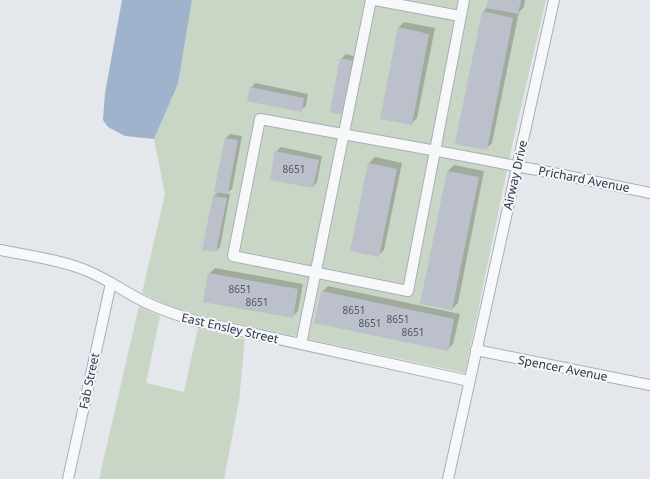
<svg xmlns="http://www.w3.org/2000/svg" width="650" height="479" viewBox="0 0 650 479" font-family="'Noto Sans',sans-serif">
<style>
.green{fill:#c9d6c5}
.water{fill:#9fb4cc}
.shadow{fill:#0003}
.building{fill:#bbc0ca}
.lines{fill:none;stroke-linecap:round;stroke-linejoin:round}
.street-casing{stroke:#a9aeb7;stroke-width:12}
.street{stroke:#f7f8fa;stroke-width:10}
.labels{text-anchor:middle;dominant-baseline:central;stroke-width:4;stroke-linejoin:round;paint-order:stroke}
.number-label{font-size:10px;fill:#4f5766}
.street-label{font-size:12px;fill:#2b3445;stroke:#f4f6f9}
</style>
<rect width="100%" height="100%" fill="#e4e7ec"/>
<g class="green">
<path d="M192,0H546L512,146L465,373L197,315L171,307L142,293L165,194L154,139L178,84Z"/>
<path d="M139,306L160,316L146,383L184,392L198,328L245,339L239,401L224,479H99Z"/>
</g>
<path class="water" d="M122,0H192L178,84L154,139L125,136L108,127L103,120L105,93Z"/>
<g class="shadow">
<path d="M489,0H525L524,7L519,12L492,143L486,149L483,12L487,7Z"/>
<path d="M404,22L435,28L417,118L411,124L398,28Z"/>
<path d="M346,54L358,57L343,114L341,59Z"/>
<path d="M255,83L308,94L306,106L301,110L251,88Z"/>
<path d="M230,134L242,136L232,189L227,193L230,194L220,247L216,251L214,196L218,192L215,191L226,138Z"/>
<path d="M281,147L322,156L317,182L313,187L276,152Z"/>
<path d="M375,157L402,163L384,250L378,256L369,163Z"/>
<path d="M454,165L484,171L458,303L452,309L421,303L448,171Z"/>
<path d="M215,268L303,284L298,311L292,317L209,274Z"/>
<path d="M328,286L460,314L453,344L447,350L322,292Z"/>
</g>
<g class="building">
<path d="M488,0H521L518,14L486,8Z"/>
<path d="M482,11L513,18L487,150L455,144Z"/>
<path d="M398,27L429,34L412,125L380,119Z"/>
<path d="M340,58L354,61L344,115L330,112Z"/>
<path d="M250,87L304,98L302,112L247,101Z"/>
<path d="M225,138L238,140L228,194L214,192Z"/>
<path d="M275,151L319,160L313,188L270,180Z"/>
<path d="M368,163L397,169L379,257L350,251Z"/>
<path d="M447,171L479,177L452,310L420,304Z"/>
<path d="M213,196L227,198L216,252L202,250Z"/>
<path d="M208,273L298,289L293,318L203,302Z"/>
<path d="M321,291L454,319L448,351L314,323Z"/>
</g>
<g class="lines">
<defs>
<g id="street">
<path d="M375,0L460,16"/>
<path d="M464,0L408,291L233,256L260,119C346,135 431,149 516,166C561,174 605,184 650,193"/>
<path d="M0,250C30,256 62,260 90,272C108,280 124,291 141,300C158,309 177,315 196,321L469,381"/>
<path d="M301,344L371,0"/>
<path d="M476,350L650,385"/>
<path d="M68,479L111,283"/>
<path d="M448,479L554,0"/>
</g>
</defs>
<use href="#street" class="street-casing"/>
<use href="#street" class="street"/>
</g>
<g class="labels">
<g class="number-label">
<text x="294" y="169">8651</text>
<text x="240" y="289">8651</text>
<text x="257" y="302">8651</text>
<text x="354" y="310">8651</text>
<text x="398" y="319">8651</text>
<text x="370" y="323">8651</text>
<text x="413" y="332">8651</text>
</g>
<g class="street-label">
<text transform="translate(515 175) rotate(-77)">Airway Drive</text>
<text transform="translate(584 179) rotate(11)">Prichard Avenue</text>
<text transform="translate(230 328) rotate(13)">East Ensley Street</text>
<text transform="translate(563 368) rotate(11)">Spencer Avenue</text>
<text transform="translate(89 381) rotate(-78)">Fab Street</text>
</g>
</g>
</svg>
